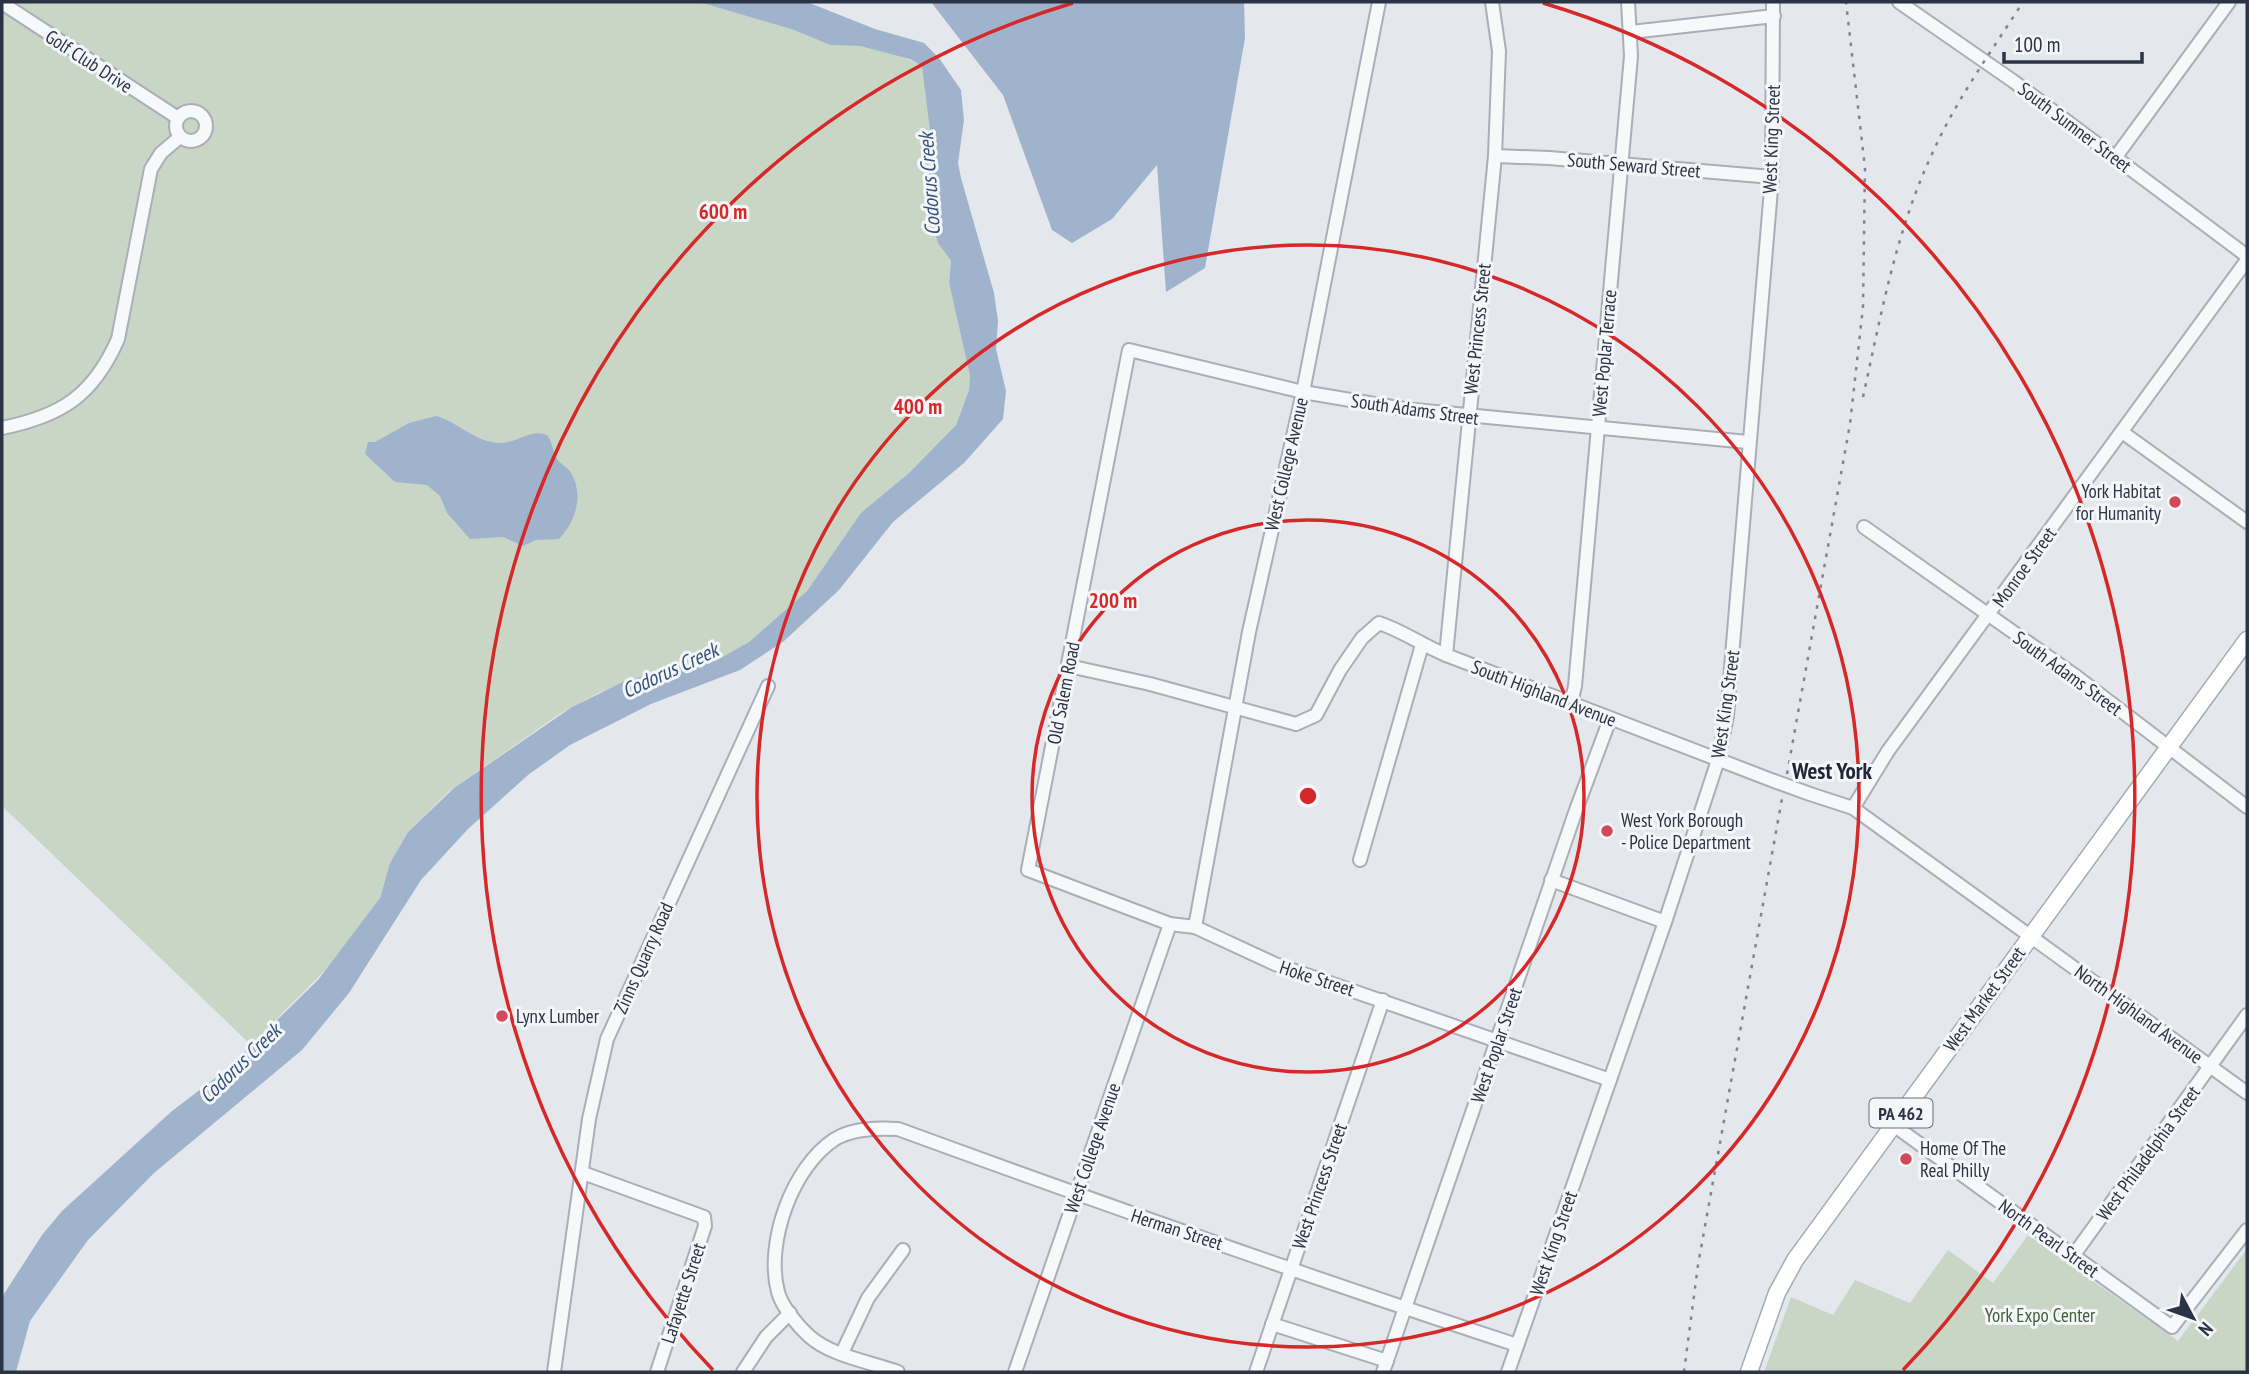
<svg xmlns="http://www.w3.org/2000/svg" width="2249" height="1374" viewBox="0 0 2249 1374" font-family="'PT Sans Narrow',sans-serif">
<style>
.green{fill:#c9d6c5}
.water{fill:#9fb4cc}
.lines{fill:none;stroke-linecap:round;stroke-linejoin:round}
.minor-casing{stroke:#a9aeb7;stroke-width:16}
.major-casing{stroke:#a3abb8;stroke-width:19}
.minor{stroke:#f7f8fa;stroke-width:12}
.major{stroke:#fff;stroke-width:16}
.rail{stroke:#7d8696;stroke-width:2.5;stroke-dasharray:3.5 7;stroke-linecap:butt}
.minor-bridge-casing{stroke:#a9aeb7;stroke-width:16;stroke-linecap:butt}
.minor-bridge{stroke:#f7f8fa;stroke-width:12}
.ring{fill:none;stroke:#d62828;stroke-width:3.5}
.poi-dot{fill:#d1495b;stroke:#f4f6f9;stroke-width:2.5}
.labels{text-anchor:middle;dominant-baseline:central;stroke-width:6;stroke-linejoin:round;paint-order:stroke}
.shield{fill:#f4f6f9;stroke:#676e7b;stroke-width:2}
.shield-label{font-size:18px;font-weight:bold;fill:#2b3445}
.street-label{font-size:19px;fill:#2b3445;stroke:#f4f6f9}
.poi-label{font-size:19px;fill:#2b3445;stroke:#f4f6f9;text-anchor:start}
.park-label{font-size:19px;fill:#3f6138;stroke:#f4f6f9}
.water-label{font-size:21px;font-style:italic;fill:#34527a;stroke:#f4f6f9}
.quarter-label{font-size:23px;font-weight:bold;fill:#1d2536;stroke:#f4f6f9}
.centre{fill:#d62828;stroke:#f4f6f9;stroke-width:3.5}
.ring-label{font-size:21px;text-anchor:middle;font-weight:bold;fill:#d62828;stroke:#f4f6f9;stroke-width:6;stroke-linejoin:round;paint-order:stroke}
</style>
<rect width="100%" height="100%" fill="#e4e7ec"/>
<g class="green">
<path d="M2,2H699L794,30L830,45L860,46L902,56L922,66L925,73L933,154L928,168L938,243L951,261L949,283L970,376L969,390L956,425L909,473L861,514L807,591L749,642L715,661L652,673L598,693L558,715L448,792L408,832L390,863L380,898L336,959L251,1045L2,806Z"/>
<path d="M2028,1235L2178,1341L2247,1249V1372H1764L1791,1297L1833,1315L1855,1280L1910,1303L1948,1250L1993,1283Z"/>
</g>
<g class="water">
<path d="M699,2H807L875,29L924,43L939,58L961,90L964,120L958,163L961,178L994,293L998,321L996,349L1006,391L1003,419L964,463L893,522L839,590L784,641L740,670L651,704L570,745L528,775L468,829L421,880L349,993L302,1050L154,1173L88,1240L30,1321L16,1372H2V1297L42,1235L62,1211L172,1111L226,1070L318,980L380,898L390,863L408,832L454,788L572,707L625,681L673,668L715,661L749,642L807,591L861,513L909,473L956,425L969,390L970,376L949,283L951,261L938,243L924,193L933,154L922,66L910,59L860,46L830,45L794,30Z"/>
<path d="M931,2H1244L1245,38L1205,268L1166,292L1157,165L1112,219L1072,243L1052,230L1003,95Z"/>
<path d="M436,416C459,422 475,443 501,443C517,443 534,427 548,436C552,443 553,450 556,457C559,464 567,466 571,473C584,495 576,521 559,539L536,540L523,546L503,537L470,539L447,513L440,496L427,485L395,482L365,454L368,442H375L409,423Z"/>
</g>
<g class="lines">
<defs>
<g id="minor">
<path d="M1899,2L2013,81L2247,256"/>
<path d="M2,3L178,118"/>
<path d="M1631,32L1774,16"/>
<circle cx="191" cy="126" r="15"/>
<path d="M1495,156L1549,158L1772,177"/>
<path d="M2115,158L2229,2"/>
<path d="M2,428C61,416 93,396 118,339L151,169L161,153L180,137"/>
<path d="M2122,432L2247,522"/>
<path d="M1864,527L2077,677L2247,807"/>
<path d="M1446,655L1495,156L1499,51L1492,2"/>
<path d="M1069,666L1150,684L1296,724L1316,715L1340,670L1362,638L1379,623C1403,631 1422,645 1446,655L1774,781"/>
<path d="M1571,703L1575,686L1631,56L1628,2"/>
<path d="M1810,794L1853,808L2247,1093"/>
<path d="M1853,808L1888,751L2247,260"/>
<path d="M1360,860L1422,645"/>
<path d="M1551,880L1665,922"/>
<path d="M1195,927L1249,632L1303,392L1379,2"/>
<path d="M1610,1080L1275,964L1195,927L1170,924L1028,870L1129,350L1303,392L1404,409L1748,442"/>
<path d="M1892,1124L2172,1327L2247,1230"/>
<path d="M583,1173L704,1217L705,1226L657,1372"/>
<path d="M2073,1256L2247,1015"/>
<path d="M1272,1324L1387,1361"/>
<path d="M842,1353L868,1298L903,1250"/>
<path d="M554,1372L589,1119L607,1039L768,686"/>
<path d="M743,1372L766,1337L790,1313"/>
<path d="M898,1372C871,1362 831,1356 809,1336C798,1326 782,1307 778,1292C765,1243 792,1167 835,1139C853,1128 878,1128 898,1129C1103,1204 1309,1277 1517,1345"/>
<path d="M1015,1372L1170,924"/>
<path d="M1256,1372L1383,1000"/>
<path d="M1383,1372L1576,810L1610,719"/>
<path d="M1508,1372L1665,922L1718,760L1727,716L1772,177L1773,2"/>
</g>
<path id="major" d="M1749,1372L1777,1293L1795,1260L2247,640"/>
</defs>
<use href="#minor" class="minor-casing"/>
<use href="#major" class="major-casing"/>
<use href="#minor" class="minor"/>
<use href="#major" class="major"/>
<g class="rail">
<path d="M1863,397C1881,315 1896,231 1932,154C1956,100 1991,52 2023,2"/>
<path d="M1787,774L1850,424L1863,307L1865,168L1846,2"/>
<path d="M1684,1372L1698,1265L1783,793"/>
</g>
<defs>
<path id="minor-bridge" d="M1774,781L1810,794"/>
</defs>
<use href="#minor-bridge" class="minor-bridge-casing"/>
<use href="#minor-bridge" class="minor-bridge"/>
</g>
<g class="ring">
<circle cx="1308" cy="796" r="276"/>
<circle cx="1308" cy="796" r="551"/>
<path d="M713 1370A827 827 0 0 1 1073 3M1543 3A827 827 0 0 1 1903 1370"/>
</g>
<g class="poi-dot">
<circle cx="2175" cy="502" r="7"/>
<circle cx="1607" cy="831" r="7"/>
<circle cx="502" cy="1016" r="7"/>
<circle cx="1906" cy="1159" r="7"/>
</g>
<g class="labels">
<rect class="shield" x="1869.5" y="1098.5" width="63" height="29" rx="5"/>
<g class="shield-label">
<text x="1901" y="1113">PA 462</text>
</g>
<g class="street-label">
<text transform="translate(89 61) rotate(33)">Golf Club Drive</text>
<text transform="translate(2075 127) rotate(37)">South Sumner Street</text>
<text transform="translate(1771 139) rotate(-88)">West King Street</text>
<text transform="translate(1634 165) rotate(5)">South Seward Street</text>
<text transform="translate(1477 329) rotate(-84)">West Princess Street</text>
<text transform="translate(1604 353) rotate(-85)">West Poplar Terrace</text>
<text transform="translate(1415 409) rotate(8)">South Adams Street</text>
<text transform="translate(1286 464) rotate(-77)">West College Avenue</text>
<text transform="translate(2024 567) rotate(-54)">Monroe Street</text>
<text transform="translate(2068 673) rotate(36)">South Adams Street</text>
<text transform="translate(1063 693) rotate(-79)">Old Salem Road</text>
<text transform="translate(1544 693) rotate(21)">South Highland Avenue</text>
<text transform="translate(1725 704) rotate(-82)">West King Street</text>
<text transform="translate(643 958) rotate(-66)">Zinns Quarry Road</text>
<text transform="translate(1317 978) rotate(18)">Hoke Street</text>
<text transform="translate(1984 999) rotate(-54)">West Market Street</text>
<text transform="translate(2139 1014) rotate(36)">North Highland Avenue</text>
<text transform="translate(1496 1045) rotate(-71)">West Poplar Street</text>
<text transform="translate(1092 1148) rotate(-71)">West College Avenue</text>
<text transform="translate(2148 1153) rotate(-54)">West Philadelphia Street</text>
<text transform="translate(1319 1186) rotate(-71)">West Princess Street</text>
<text transform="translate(1177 1229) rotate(18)">Herman Street</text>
<text transform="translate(2049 1238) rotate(36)">North Pearl Street</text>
<text transform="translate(1553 1243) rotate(-71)">West King Street</text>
<text transform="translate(683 1293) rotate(-72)">Lafayette Street</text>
</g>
<g class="poi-label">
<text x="2161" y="491" text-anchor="end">York Habitat<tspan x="2161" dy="22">for Humanity</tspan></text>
<text x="1621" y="820">West York Borough<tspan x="1621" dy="22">- Police Department</tspan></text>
<text x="516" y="1016">Lynx Lumber</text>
<text x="1920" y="1148">Home Of The<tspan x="1920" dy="22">Real Philly</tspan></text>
</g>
<g class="park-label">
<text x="2040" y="1315">York Expo Center</text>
</g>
<g class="water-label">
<text transform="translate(929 184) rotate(-94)">Codorus Creek</text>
<text transform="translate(670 670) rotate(-25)">Codorus Creek</text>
<text transform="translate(240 1063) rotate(-44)">Codorus Creek</text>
</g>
<g class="quarter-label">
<text x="1832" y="770">West York</text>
</g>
</g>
<circle cx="1308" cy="796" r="10" class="centre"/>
<g class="ring-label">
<text x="723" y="219">600 m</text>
<text x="918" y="414">400 m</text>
<text x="1113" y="608">200 m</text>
</g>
<rect width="2249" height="1374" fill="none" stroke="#2b3445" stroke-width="7"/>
<g transform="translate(2193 1318) rotate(131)" stroke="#f4f6f9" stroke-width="5" paint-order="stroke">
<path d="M0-5L12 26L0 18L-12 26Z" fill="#2b3445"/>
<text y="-10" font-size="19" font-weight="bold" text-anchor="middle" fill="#2b3445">N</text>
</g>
<path d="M2004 52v10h138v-10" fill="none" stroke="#2b3445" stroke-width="3.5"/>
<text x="2014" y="52" font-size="21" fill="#2b3445" stroke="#f4f6f9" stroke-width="5" paint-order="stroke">100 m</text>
</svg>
